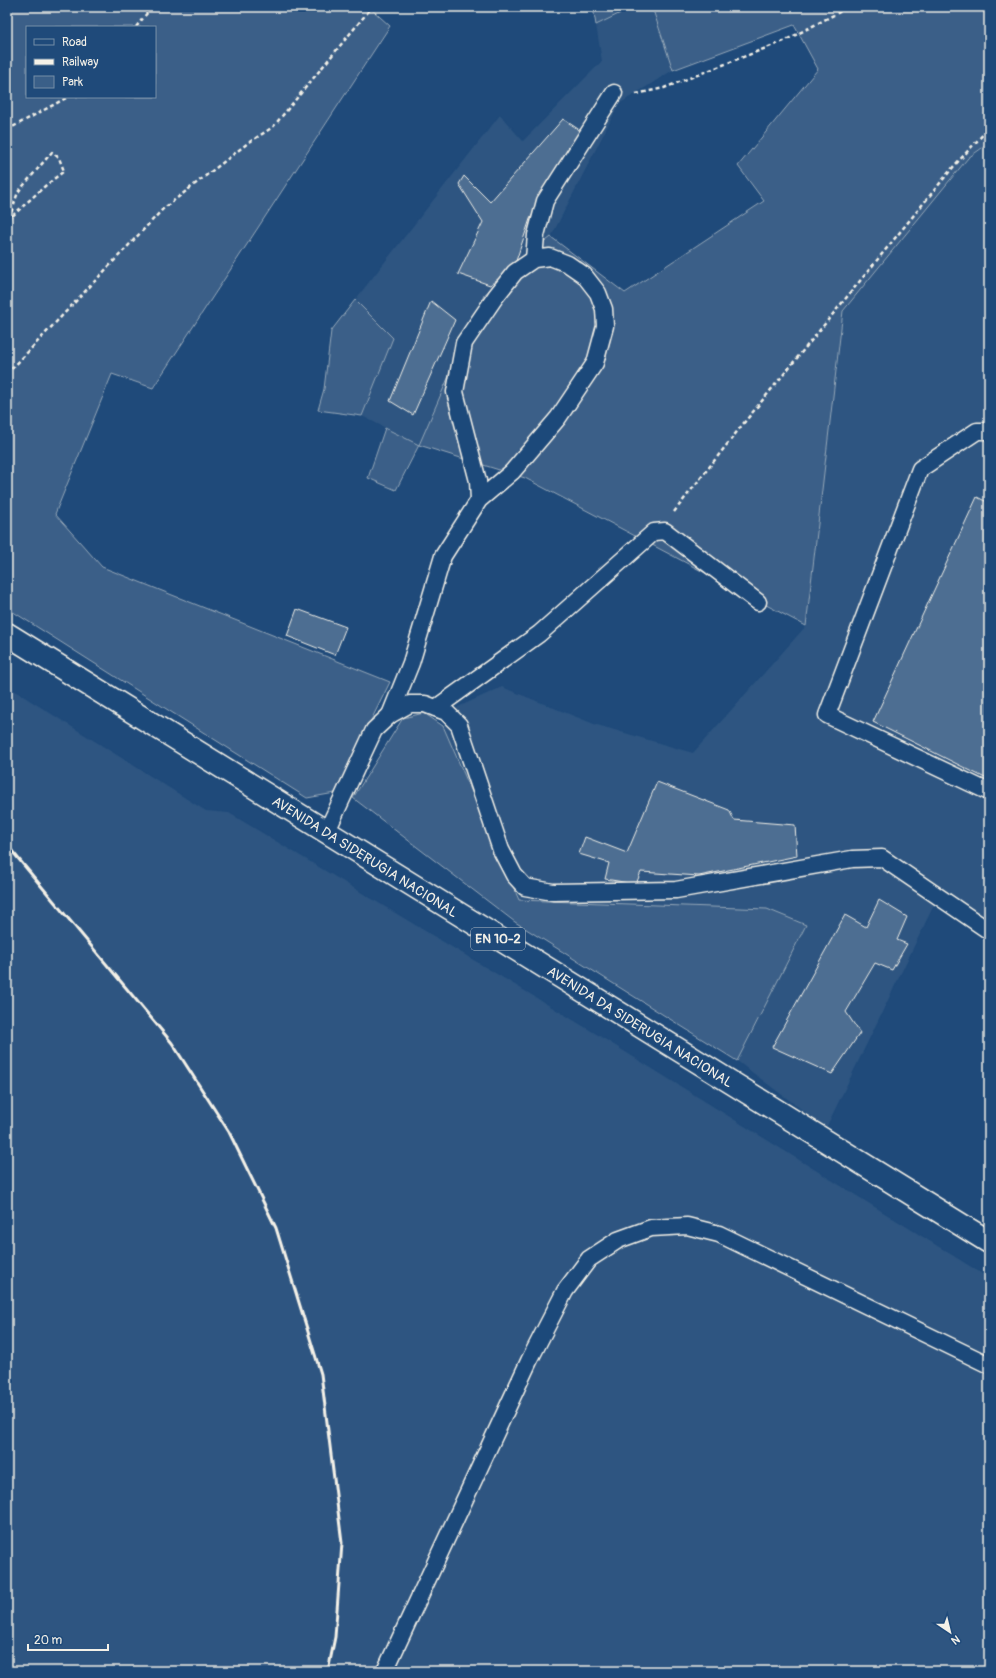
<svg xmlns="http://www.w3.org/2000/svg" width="996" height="1678" viewBox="0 0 996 1678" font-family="Pangolin,sans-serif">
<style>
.built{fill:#2d5581}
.green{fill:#3a5f88;stroke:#97a8b8;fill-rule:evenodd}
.building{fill:#4d6e92;stroke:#f4f1e8}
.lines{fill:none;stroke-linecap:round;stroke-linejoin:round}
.service-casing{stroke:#f4f1e8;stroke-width:19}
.primary-casing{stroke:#f4f1e8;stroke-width:25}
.path{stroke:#f4f1e8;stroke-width:2.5;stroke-dasharray:4 3;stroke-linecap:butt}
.service{stroke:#1f4a7a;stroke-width:16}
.primary{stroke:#1f4a7a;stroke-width:22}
.rail{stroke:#f4f1e8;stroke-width:3}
.labels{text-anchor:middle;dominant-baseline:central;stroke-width:4;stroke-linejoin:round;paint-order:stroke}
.shield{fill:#1f4a7a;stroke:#b4bfc7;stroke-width:1}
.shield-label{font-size:13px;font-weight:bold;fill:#f4f1e8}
.street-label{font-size:14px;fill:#f4f1e8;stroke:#1f4a7a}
</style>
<rect width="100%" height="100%" fill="#1f4a7a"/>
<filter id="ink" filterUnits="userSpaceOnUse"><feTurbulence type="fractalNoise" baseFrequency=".025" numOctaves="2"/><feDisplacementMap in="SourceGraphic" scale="8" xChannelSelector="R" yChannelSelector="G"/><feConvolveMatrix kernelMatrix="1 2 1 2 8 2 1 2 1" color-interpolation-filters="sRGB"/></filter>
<g filter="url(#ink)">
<g class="built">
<path d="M633,7H652L673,70L619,104L551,237L521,261L484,295L419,445L362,416L393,338L355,300L500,115L523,141L602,61L596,25Z"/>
<path d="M989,143V921L944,890L934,905L826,1128L737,1061L806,925L767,909L519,900L443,726L458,707L502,687L594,724L693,753L806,626L843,311L968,158Z"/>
<path d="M7,686L206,811L229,813L598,1035L989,1278V1671H7Z"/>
</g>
<g class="green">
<path d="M7,7H369L390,26L153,388L112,374L55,514L102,567L390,682L335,793L307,798L7,608ZM27,27H155V97H27Z"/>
<path d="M593,7H633L596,25Z"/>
<path d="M652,7H989V143L968,158L843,311L806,626L525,478L419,445L396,490L368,478L385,428L419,445L484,295L521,261L551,237L625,293L764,201L738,166L818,69L794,25L673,70Z"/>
<path d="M355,300L393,338L362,416L318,410L324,389L331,331Z"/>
<path d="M424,713L443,726L519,900L767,909L806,925L737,1061L515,922L353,798L403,718Z"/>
</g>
<g class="building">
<path d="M563,119L581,131L530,219L514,267L490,285L458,274L483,222L459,184L464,176L490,202Z"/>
<path d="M431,301L455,320L413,415L390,401Z"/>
<path d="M977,497L989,503V780L873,722Z"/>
<path d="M297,609L346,627L335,655L287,636Z"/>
<path d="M657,782L729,810L734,820L795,825L797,856L699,876L641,872L636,884L605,879L609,863L579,854L585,837L627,853Z"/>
<path d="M879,900L907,917L897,940L907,944L892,970L875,963L846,1012L860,1033L832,1074L772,1047L845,915L866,927Z"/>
</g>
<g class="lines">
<defs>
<g id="service">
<path d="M534,259L536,235L545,201L614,93"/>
<path d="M989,431H977L920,469L827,715L989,792"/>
<path d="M436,708L539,634L654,532L665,531L758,602"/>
<path d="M390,715L411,663L443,556L479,500L478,481L455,392L464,343L496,296L515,272L534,259L550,257L568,264L584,275L598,293L604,309L605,326L595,363L558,418L512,472L479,500"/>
<path d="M326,833L374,730L390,715L410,704H425L446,712L459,725L501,850L514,875L525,887L553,892L676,890L852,859L882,858L989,931"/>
<path d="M385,1671L529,1361L565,1291L589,1259L618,1240L651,1228L687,1226L719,1234L989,1365"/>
</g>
<path id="primary" d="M7,634L989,1242"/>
</defs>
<use href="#service" class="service-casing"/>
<use href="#primary" class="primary-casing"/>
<g class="path">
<path d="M136,27L152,7"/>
<path d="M636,94L664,88L784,41L849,7"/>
<path d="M7,130L68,97"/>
<path d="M7,225L18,192L52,152L59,158L64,171L45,186L9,219"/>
<path d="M7,374L163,209L248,143L273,127L372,7"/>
<path d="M674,512L743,424L954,166L989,128"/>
</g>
<use href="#service" class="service"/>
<use href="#primary" class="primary"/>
<path class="rail" d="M7,845L172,1043L229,1132L276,1228L321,1374L342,1543L335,1637L328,1671"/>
</g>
</g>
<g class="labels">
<rect class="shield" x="471" y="928" width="54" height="22" rx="3"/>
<g class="shield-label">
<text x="498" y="939">EN 10-2</text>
</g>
<g class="street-label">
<text transform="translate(365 857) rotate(32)">AVENIDA DA SIDERUGIA NACIONAL</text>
<text transform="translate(640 1027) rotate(32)">AVENIDA DA SIDERUGIA NACIONAL</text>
</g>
</g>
<rect width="996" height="1678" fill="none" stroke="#1f4a7a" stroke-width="24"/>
<rect x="12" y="12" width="972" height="1654" fill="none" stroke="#f4f1e8" stroke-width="1.5" filter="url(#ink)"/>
<rect x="26" y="26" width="130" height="72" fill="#1f4a7a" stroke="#748da6"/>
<rect x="34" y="39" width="20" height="6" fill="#1f4a7a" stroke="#748da6"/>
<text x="62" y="46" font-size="12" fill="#f4f1e8">Road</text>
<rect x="34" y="59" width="20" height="6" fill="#f4f1e8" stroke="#748da6"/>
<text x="62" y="66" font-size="12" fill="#f4f1e8">Railway</text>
<rect x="34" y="76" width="20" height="12" fill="#3a5f88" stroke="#748da6"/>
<text x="62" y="86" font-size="12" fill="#f4f1e8">Park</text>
<g transform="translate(950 1632) rotate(145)" stroke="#1f4a7a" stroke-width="3" paint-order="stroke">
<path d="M0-3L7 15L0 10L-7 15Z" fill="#f4f1e8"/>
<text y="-6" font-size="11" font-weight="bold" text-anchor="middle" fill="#f4f1e8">N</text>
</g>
<path d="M28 1644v6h80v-6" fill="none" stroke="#f4f1e8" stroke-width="2"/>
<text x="34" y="1644" font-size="12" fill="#f4f1e8" stroke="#1f4a7a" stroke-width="3" paint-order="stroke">20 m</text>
</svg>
